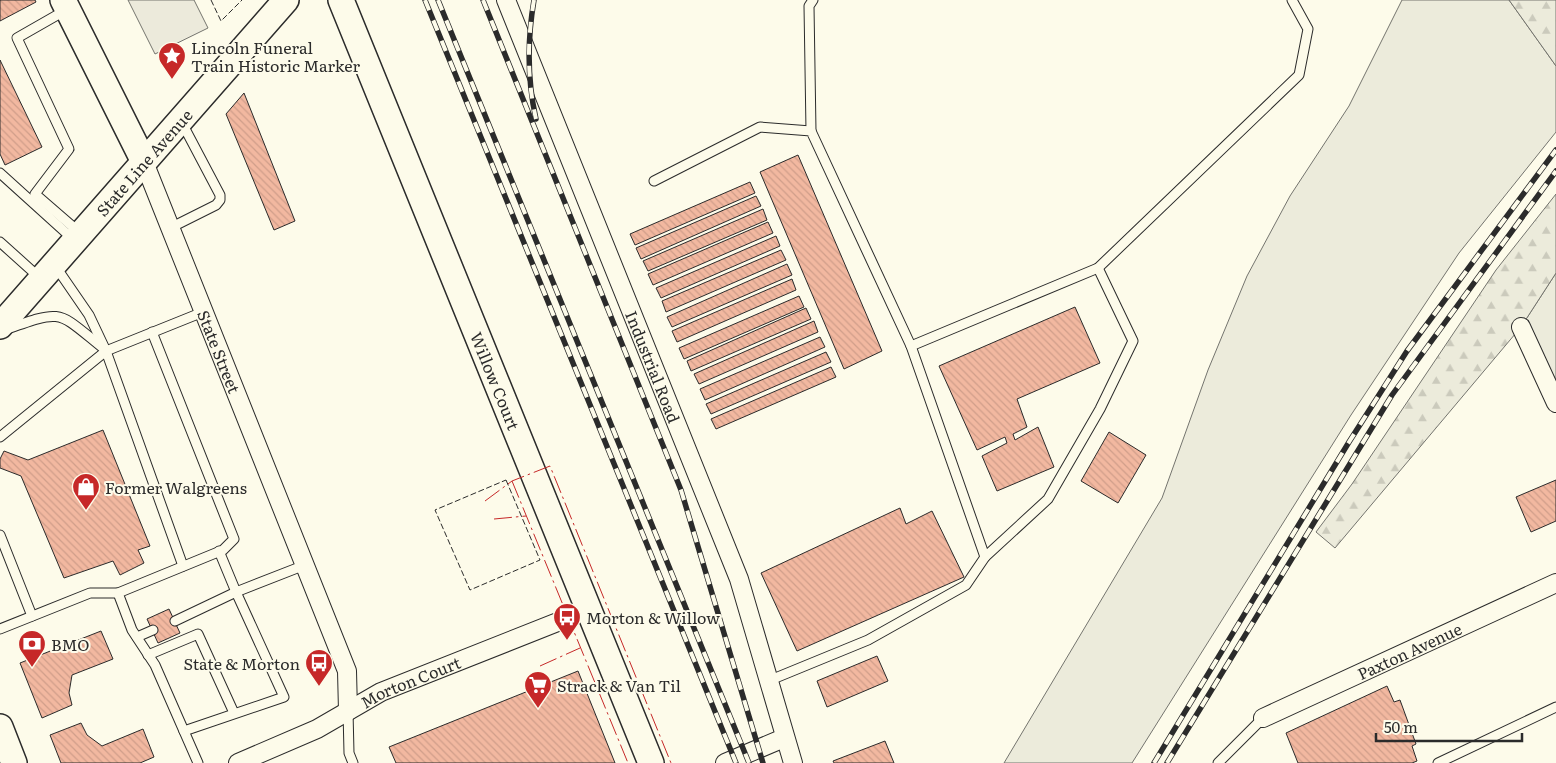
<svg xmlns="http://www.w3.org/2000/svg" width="1556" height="763" viewBox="0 0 1556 763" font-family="Literata,serif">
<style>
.green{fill:#ecebdb;stroke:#74746e}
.forest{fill:url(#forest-firs);stroke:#74746e}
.parking{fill:#eceadb;stroke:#74746e}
.building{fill:url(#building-back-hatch);stroke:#2b2b2b}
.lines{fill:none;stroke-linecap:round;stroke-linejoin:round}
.lane-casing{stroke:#2b2b2b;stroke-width:11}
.street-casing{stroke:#2b2b2b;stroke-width:20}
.secondary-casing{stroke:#2b2b2b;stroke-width:28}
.lane{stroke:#fdfbea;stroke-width:9}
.street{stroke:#fdfbea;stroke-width:18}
.secondary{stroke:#fdfbea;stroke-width:25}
.rail-casing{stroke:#2b2b2b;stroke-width:5.5}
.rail{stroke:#fdfbea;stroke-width:4;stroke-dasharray:11;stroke-linecap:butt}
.fence{stroke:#2b2b2b;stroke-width:1;stroke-dasharray:6 2.5;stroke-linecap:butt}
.power{stroke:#c62828;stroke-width:1;stroke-dasharray:18 4 2.5 4;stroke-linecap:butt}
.labels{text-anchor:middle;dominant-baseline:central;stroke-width:4;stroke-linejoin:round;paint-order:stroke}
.poi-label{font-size:16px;fill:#2b2b2b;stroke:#fdfbea;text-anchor:start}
.street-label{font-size:16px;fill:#2b2b2b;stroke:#fdfbea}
</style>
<defs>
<pattern id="forest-firs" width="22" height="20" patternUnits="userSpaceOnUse" patternTransform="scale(1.25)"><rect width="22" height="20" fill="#ecebdb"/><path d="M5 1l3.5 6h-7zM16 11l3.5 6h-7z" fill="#cbcabc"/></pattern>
<pattern id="building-back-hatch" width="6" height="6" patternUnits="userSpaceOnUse" patternTransform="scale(1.25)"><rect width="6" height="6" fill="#f2b8a0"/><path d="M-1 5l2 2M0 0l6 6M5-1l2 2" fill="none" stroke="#d09e8a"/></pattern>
</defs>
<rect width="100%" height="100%" fill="#fdfbea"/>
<g class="green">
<path d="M1402,0H1509L1556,66V132L1459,253L1351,415L1132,763H1004L1162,498L1208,370L1247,276L1290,196L1349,106Z"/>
<path d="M1556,273V406L1521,327Z"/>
</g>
<g class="forest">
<path d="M1509,0H1556V66Z"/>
<path d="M1556,194V273L1521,327L1335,548L1316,532L1352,484L1496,270Z"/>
</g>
<path class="parking" d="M128,0H194L208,28L155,54Z"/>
<g class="building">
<path d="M0,0H35L36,2L0,21Z"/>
<path d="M0,60L42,147L5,165L0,154Z"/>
<path d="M244,93L295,221L274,230L226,114Z"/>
<path d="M798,155L882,351L844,369L760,172Z"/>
<path d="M750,182L755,193L635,245L630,234Z"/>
<path d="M756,196L761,206L641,259L636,248Z"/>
<path d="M763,209L767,220L648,271L643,261Z"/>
<path d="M768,222L773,233L653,285L648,274Z"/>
<path d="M776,236L780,246L661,298L656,288Z"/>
<path d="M781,250L786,260L666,312L662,301Z"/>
<path d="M787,264L792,275L672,327L667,317Z"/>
<path d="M792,279L796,290L677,342L672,331Z"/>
<path d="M799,296L804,307L684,359L679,348Z"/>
<path d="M1075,307L1100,363L1017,399L1027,427L1013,434L1015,440L1038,427L1054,467L997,491L982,456L1007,443L1005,437L977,450L939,366Z"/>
<path d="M806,308L811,319L691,371L687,361Z"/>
<path d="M814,321L818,332L699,384L694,374Z"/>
<path d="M820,337L825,347L705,400L700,389Z"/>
<path d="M826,352L831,362L711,414L706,404Z"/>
<path d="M831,367L836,377L716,429L711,419Z"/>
<path d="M103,430L150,546L138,550L144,563L120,575L113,561L64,578L21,476L0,468V459L4,451L28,460Z"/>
<path d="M1109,432L1146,455L1118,503L1081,481Z"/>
<path d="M1556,480V521L1531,532L1516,497Z"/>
<path d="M900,508L906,524L932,511L964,577L797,651L761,573Z"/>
<path d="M169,609L180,633L158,643L147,619Z"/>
<path d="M101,631L113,659L72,675L69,693L72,705L42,718L20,663Z"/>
<path d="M877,656L888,681L827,707L817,681Z"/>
<path d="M578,671L615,763H396L389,747Z"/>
<path d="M1387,686L1394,702L1400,700L1416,744L1412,746L1417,761L1412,763H1298L1286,733Z"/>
<path d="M81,723L87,735L102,746L143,729L154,757L140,763H61L50,735Z"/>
<path d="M885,741L894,763H834L833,761Z"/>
</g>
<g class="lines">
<defs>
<g id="lane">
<path d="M66,10L17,38L69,149L35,194L80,233"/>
<path d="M811,131L809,6L813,0"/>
<path d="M0,173L74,240"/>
<path d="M654,181L760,127L811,131L911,346L985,557L966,585L868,640L768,681"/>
<path d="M170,228L216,205L220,200V195L182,123"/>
<path d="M0,242L41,279"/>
<path d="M56,267L89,315L106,351L183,566"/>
<path d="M7,329C64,309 57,311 103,348"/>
<path d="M911,346L1098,268L1299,75L1308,29L1292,0"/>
<path d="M0,437L106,351L203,312"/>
<path d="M0,535L32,616"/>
<path d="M219,551L236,592L305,565"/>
<path d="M985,557L1048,499L1100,409L1133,341L1098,268"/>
<path d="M118,593L132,630L155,665L198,763"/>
<path d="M175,621L236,592L284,697L184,731"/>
<path d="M0,629L90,593H118L223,550L234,539L152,332"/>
<path d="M137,637L153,630"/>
<path d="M148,655L198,634L234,713"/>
<path d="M348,711L349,753L353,763"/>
<path d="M1218,763L1263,718"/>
<path d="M1438,763L1556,707"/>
</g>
<g id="street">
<path id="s1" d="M506,0L739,579L793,763"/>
<path id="s2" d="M144,162L347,671L348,711"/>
<path d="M1521,327L1556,403"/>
<path id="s3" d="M1263,718L1556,583"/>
<path id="s4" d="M238,763L317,729L381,692L588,610"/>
<path d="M725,763L784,738"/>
</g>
<g id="secondary">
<path d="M63,0L144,162"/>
<path id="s5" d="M341,0L651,763"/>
<path id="s6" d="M0,326L286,0"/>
<path d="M0,727L14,763"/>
</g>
</defs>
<use href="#lane" class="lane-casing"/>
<use href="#street" class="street-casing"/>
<use href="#secondary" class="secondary-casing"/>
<use href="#lane" class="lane"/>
<use href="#street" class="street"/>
<use href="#secondary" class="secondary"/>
<defs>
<g id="rail">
<path d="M425,0L736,763"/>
<path d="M438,0L749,763"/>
<path d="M483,0L681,490L763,763"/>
<path d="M534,0C527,41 527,79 536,119"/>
<path d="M1154,763L1349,442L1407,351L1556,150"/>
<path d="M1167,763L1392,395L1556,171"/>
</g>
</defs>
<use href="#rail" class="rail-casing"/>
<use href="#rail" class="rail"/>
<g class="fence">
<path d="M211,0L221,21L242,0"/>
<path d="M506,480L540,560L470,590L435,510Z"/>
</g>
<g class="power">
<path d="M512,481L628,763"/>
<path d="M485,501L512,481L550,466L671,763"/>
<path d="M494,519L526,516"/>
<path d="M540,666L580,648"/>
</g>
</g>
<defs>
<symbol id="sight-pin" viewBox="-11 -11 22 30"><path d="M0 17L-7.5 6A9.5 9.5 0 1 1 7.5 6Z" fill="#c62828" stroke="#fdfbea"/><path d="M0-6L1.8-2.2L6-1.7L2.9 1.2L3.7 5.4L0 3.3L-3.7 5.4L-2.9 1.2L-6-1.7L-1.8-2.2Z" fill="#fff"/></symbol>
<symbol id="shop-pin" viewBox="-11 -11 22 30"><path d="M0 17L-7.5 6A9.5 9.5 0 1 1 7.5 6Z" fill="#c62828" stroke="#fdfbea"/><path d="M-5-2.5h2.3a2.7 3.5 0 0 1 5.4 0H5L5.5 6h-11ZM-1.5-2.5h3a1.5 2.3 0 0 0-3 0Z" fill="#fff"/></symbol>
<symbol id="bus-pin" viewBox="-11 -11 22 30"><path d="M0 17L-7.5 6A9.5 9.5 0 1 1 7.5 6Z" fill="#c62828" stroke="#fdfbea"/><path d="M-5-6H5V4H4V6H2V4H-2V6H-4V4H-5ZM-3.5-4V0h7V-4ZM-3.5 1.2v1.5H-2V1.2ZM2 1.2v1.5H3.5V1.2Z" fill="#fff"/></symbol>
<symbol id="bank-pin" viewBox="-11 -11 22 30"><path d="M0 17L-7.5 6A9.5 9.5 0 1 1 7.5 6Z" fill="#c62828" stroke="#fdfbea"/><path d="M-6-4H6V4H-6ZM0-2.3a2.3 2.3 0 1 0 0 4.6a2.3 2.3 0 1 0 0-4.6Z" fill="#fff"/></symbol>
<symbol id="supermarket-pin" viewBox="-11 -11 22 30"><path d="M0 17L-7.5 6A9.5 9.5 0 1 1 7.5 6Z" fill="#c62828" stroke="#fdfbea"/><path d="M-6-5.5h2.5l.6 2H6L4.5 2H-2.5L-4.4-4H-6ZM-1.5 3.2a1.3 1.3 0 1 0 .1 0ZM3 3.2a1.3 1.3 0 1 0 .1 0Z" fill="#fff"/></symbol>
</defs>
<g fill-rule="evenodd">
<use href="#sight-pin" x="156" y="40" width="32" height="43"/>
<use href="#shop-pin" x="70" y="471" width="32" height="43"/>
<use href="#bus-pin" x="551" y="601" width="32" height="43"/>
<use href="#bank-pin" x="16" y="628" width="32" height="43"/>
<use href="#bus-pin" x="303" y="647" width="32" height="43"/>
<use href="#supermarket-pin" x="522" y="669" width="32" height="43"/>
</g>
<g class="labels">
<g class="poi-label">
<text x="191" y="47">Lincoln Funeral<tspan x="191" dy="18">Train Historic Marker</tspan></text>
<text x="105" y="487">Former Walgreens</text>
<text x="586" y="617">Morton &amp; Willow</text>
<text x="51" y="644">BMO</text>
<text x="300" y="663" text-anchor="end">State &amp; Morton</text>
<text x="557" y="685">Strack &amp; Van Til</text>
</g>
<g class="street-label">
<text stroke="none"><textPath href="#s6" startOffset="218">State Line Avenue</textPath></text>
<text stroke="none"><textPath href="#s2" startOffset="204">State Street</textPath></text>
<text stroke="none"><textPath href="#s1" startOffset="395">Industrial Road</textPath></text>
<text stroke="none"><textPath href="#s5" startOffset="411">Willow Court</textPath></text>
<text stroke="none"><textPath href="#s3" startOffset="161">Paxton Avenue</textPath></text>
<text stroke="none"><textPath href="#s4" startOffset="191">Morton Court</textPath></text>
</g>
</g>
<path d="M1376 733v8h146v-8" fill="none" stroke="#2b2b2b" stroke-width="2.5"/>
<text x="1384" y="733" font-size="15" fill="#2b2b2b" stroke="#fdfbea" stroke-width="4" paint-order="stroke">50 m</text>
</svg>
